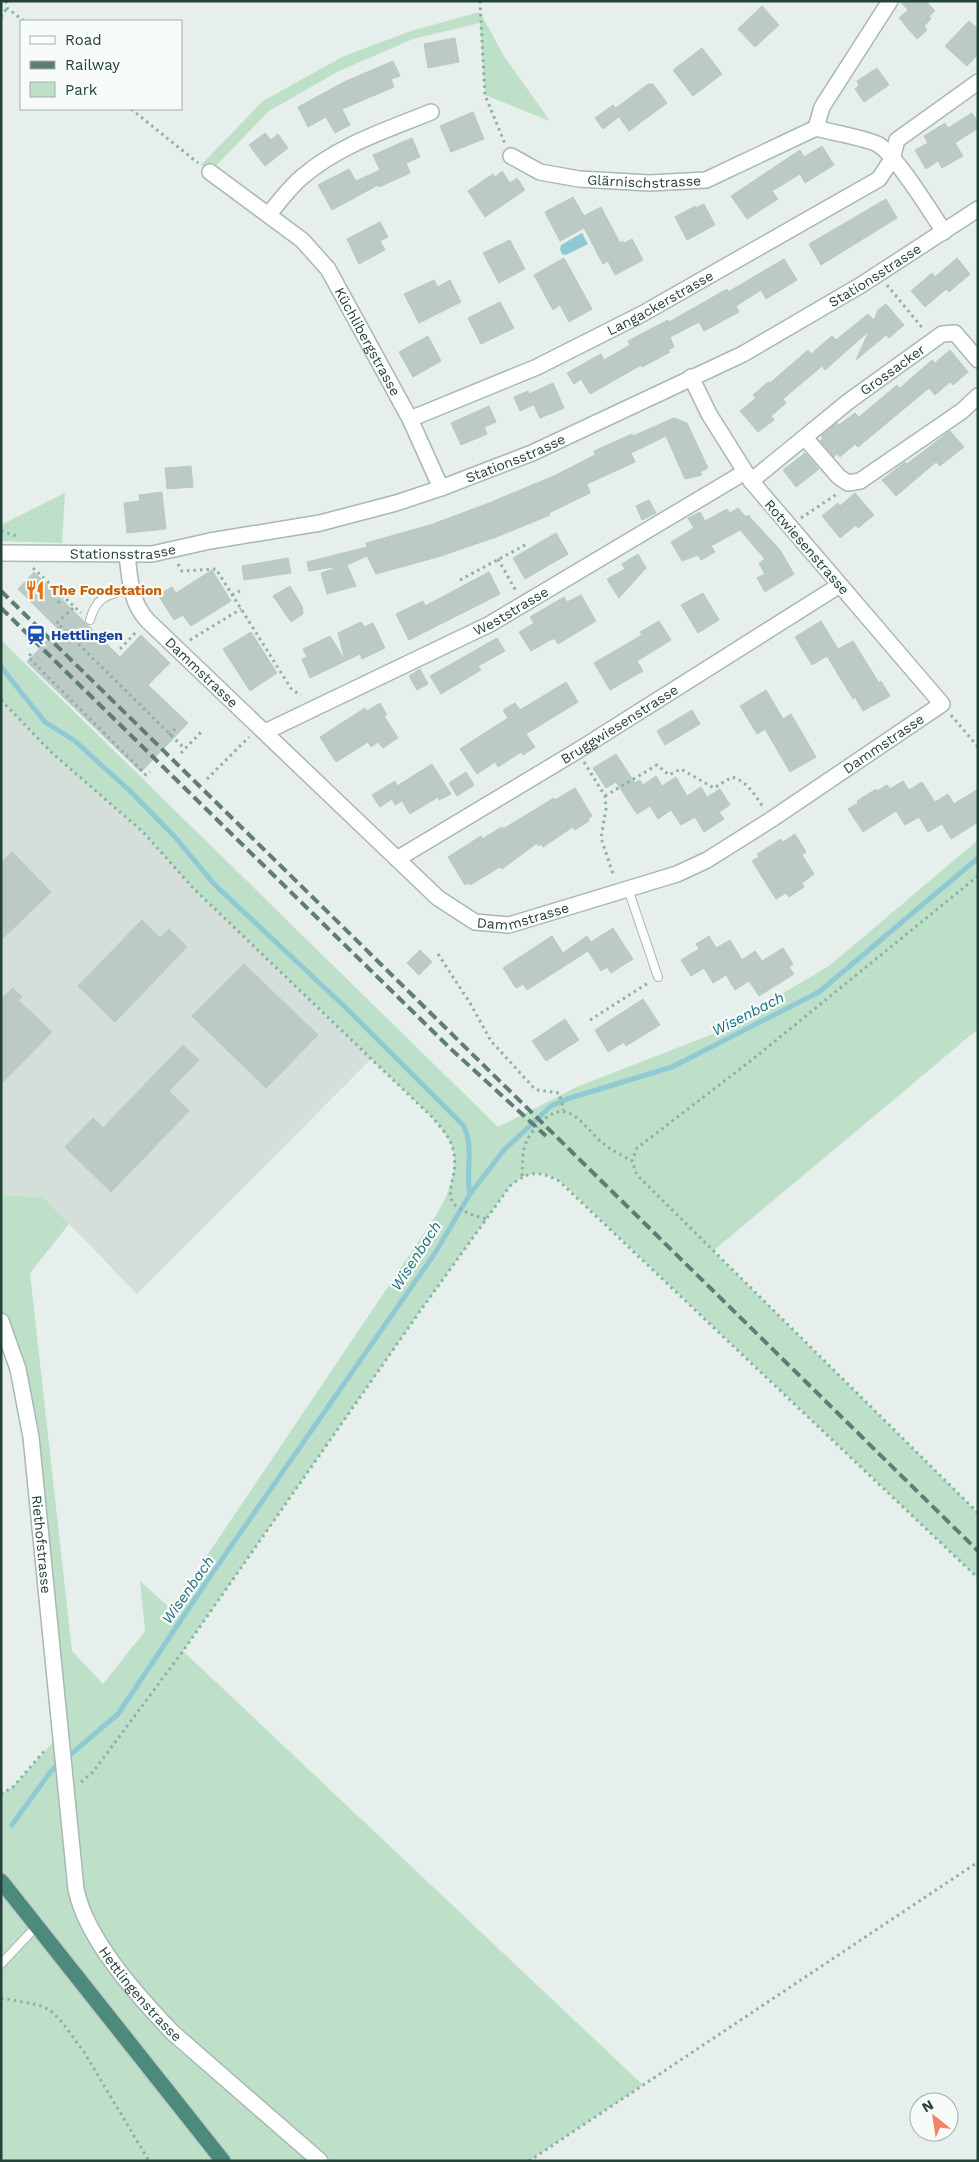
<svg xmlns="http://www.w3.org/2000/svg" width="979" height="2162" viewBox="0 0 979 2162" font-family="'Work Sans',sans-serif">
<style>
.built{fill:#d4dfda}
.green{fill:#bfe0c8}
.water{fill:#8ec9d4}
.lines{fill:none;stroke-linecap:round;stroke-linejoin:round}
.stream{stroke:#8ec9d4;stroke-width:5}
.building{fill:#bbcac4;stroke:#b8c9c2}
.service-casing{stroke:#a8b8b2;stroke-width:10}
.minor-casing{stroke:#a8b8b2;stroke-width:18}
.tertiary-casing{stroke:#a8b8b2;stroke-width:18}
.trunk-casing{stroke:#c2cac8;stroke-width:18}
.path{stroke:#86b3a5;stroke-width:3;stroke-dasharray:2.5 4;stroke-linecap:butt}
.service{stroke:#fff;stroke-width:8}
.minor{stroke:#fff;stroke-width:15}
.tertiary{stroke:#fff;stroke-width:15}
.trunk{stroke:#4c8a7c;stroke-width:15}
.rail{stroke:#5f7d75;stroke-width:4;stroke-dasharray:10 5;stroke-linecap:butt}
.labels{text-anchor:middle;dominant-baseline:central;stroke-width:4.5;stroke-linejoin:round;paint-order:stroke}
.street-label{font-size:14px;fill:#24423a;stroke:#f7fbf9}
.food-label{font-size:14px;font-weight:bold;fill:#c56008;stroke:#f7fbf9;text-anchor:start}
.transit-label{font-size:14px;font-weight:bold;fill:#164399;stroke:#f7fbf9;text-anchor:start}
.water-label{font-size:15px;font-style:italic;fill:#1c6f80;stroke:#f7fbf9}
</style>
<rect width="100%" height="100%" fill="#e6efeb"/>
<path class="built" d="M1,700L51,752L143,832L194,889L371,1059L137,1294L43,1197L1,1195Z"/>
<g class="green">
<path d="M480,12L504,56L550,121L485,95L480,23L413,39L339,71L269,111L210,172L201,165L263,101L344,56L411,31Z"/>
<path d="M65,493L62,543L1,541V525Z"/>
<path d="M1,640L498,1127L579,1086L718,1032L829,966L978,840V1029L713,1251L978,1513V1578L560,1181C538,1170 529,1171 510,1186L418,1314L183,1651L643,2085L529,2161H1V1794L13,1787L62,1732L31,1437L1,1321V1195L43,1197L69,1224L30,1273L72,1651L103,1684L145,1631L140,1581L171,1609L435,1217C447,1197 458,1174 453,1150C450,1138 440,1126 432,1117L194,889L143,832L51,752L1,700Z"/>
</g>
<path class="water" d="M582,233L588,244L566,255L562,254L560,249L561,245Z"/>
<g class="lines">
<g class="stream">
<path d="M1,667L45,722L75,741L130,791L175,837L215,885L344,1006L463,1125C475,1147 465,1170 470,1194"/>
<path d="M12,1825L51,1771L118,1714L211,1575L435,1253L470,1194L504,1150L551,1106L567,1099L672,1067L819,992L978,858"/>
</g>
</g>
<g class="building">
<path d="M900,1H926L935,11L929,16L931,19L924,26L927,30L917,39L899,18L908,10Z"/>
<path d="M762,6L779,25L755,47L738,29Z"/>
<path d="M969,21L978,29V54L967,66L945,46Z"/>
<path d="M455,38L459,62L428,68L424,44Z"/>
<path d="M702,48L722,74L693,96L673,70Z"/>
<path d="M393,61L400,76L391,79L394,87L342,109L350,125L335,133L326,117L308,127L298,107L344,82Z"/>
<path d="M877,68L889,85L864,102L855,89L859,85L857,81Z"/>
<path d="M648,84H653L667,103L629,131L619,117L603,129L595,118L613,105L616,108Z"/>
<path d="M473,112L484,139L451,152L440,126Z"/>
<path d="M972,113L978,122V128L955,143L963,156L942,168L938,161L926,169L915,150L928,143L924,136L945,123L948,128Z"/>
<path d="M265,133L271,140L278,134L288,148L265,166L249,145Z"/>
<path d="M412,138L420,157L406,163L410,173L379,187L378,185L332,210L318,185L349,169L356,181L380,170L373,155Z"/>
<path d="M822,146L834,165L805,183L800,174L772,191L778,199L747,219L731,196L800,150L804,157Z"/>
<path d="M502,171L510,183L517,178L525,190L485,217L468,191L493,174L495,177Z"/>
<path d="M573,197L584,216L601,207L620,243L623,241L624,243L632,239L643,260L615,275L608,261L603,264L584,228L560,241L545,212Z"/>
<path d="M886,199L897,218L821,265L809,244Z"/>
<path d="M704,204L715,225L687,240L675,217L695,206L696,208Z"/>
<path d="M380,222L388,237L380,241L385,250L359,264L347,239Z"/>
<path d="M510,240L525,269L499,283L483,253Z"/>
<path d="M564,258L592,309L569,322L560,305L553,310L534,275Z"/>
<path d="M957,258L970,274L949,292L946,289L925,307L911,291L932,273L935,277Z"/>
<path d="M784,259L797,280L766,299L761,290L736,306L739,312L704,331L699,322L670,337L674,347L668,350L670,352L642,367L641,365L590,394L581,379L574,384L567,373L601,354L604,360L630,345L628,341L668,320L669,322L727,289L728,292Z"/>
<path d="M434,280L438,287L450,280L461,302L419,323L404,294Z"/>
<path d="M500,302L514,328L481,344L468,318Z"/>
<path d="M886,304L904,325L889,338L886,335L856,360L869,331L825,370L822,366L783,399L786,403L771,416L774,420L758,432L740,411L756,398L753,395L768,382L770,383L808,350L811,354L832,336L836,340L868,314L874,320L878,310Z"/>
<path d="M428,336L441,361L413,377L399,352Z"/>
<path d="M950,350L968,372L953,385L950,382L935,395L929,388L858,447L855,444L840,457L837,454L834,457L820,441L823,438L821,436L837,423L839,425L855,413L859,417L897,385L900,388L932,360L935,363Z"/>
<path d="M553,383L564,408L540,418L529,394Z"/>
<path d="M528,391L533,405L520,411L514,397Z"/>
<path d="M489,406L496,422L484,427L487,434L461,445L451,423Z"/>
<path d="M674,418L687,423L708,468L700,472L702,475L685,479L666,436L631,453L635,462L587,484L590,493L549,513L550,515L499,536L441,556L376,574L367,556L347,565L356,586L327,594L321,573L333,569V567L309,571L307,562L367,547L366,543L430,525L484,505L554,476L595,455L594,451L632,434L633,436Z"/>
<path d="M950,431L964,447L940,466L936,462L896,496L882,480L905,462L907,464Z"/>
<path d="M805,453L819,469L796,487L783,470Z"/>
<path d="M191,466L193,487L167,489L165,468Z"/>
<path d="M162,492L166,529L127,533L124,503L140,501L139,495Z"/>
<path d="M855,493L874,515L858,528L856,525L840,538L822,516L838,503L840,506Z"/>
<path d="M649,500L656,513L642,520L636,506Z"/>
<path d="M738,508L746,517L748,515L780,550L794,574L765,592L757,578L765,574L759,563L765,559L740,530L711,546L715,552L701,560L698,555L682,561L671,542L694,528L688,518L700,512L705,521L727,509L730,513Z"/>
<path d="M556,533L568,554L525,579L513,558Z"/>
<path d="M638,554L646,568L619,598L607,579L625,569L622,564Z"/>
<path d="M288,558L291,573L244,580L242,566Z"/>
<path d="M212,570L231,601L191,626L183,615L174,620L158,595L172,587L176,593Z"/>
<path d="M34,572L120,657L141,635L170,663L148,685L188,723L141,772L27,662L58,629L18,589Z"/>
<path d="M489,572L500,594L409,640L396,614L423,601L425,606Z"/>
<path d="M290,586L302,606L303,614L291,622L273,596Z"/>
<path d="M703,593L719,620L698,633L681,605Z"/>
<path d="M581,595L596,621L558,644L555,639H552L531,651L519,632L534,623L530,617L564,597L567,602Z"/>
<path d="M659,621L671,640L637,661L643,671L610,690L594,663L642,635L640,632Z"/>
<path d="M821,621L838,649L853,641L879,683L881,681L890,696L863,711L855,697L853,699L827,656L812,665L795,637Z"/>
<path d="M361,622L364,627L373,623L385,648L362,659L360,654L310,678L302,659L307,657L303,649L330,636L345,660L338,633Z"/>
<path d="M251,632L277,673L250,691L223,649Z"/>
<path d="M497,638L505,651L478,666L481,670L441,694L430,676Z"/>
<path d="M420,669L428,684L417,690L409,676Z"/>
<path d="M566,682L578,702L526,734L535,747L523,755L521,752L498,767L495,762L477,774L460,749L508,718L503,710L515,703L520,710Z"/>
<path d="M766,690L783,719L791,714L816,757L790,772L765,729L757,734L740,706Z"/>
<path d="M380,703L387,715L384,716L398,738L383,748L378,742L371,747L368,742L336,762L320,737L365,708L367,711Z"/>
<path d="M692,710L700,724L665,745L657,731Z"/>
<path d="M616,754L635,783L640,780L643,785L656,776L662,786L676,777L687,796L701,787L707,797L720,789L730,805L719,812L724,819L704,832L695,817L681,825L671,810L658,819L650,806L637,814L616,782L606,788L593,768Z"/>
<path d="M432,764L451,794L439,800L438,797L410,814L402,801L395,805L392,799L380,807L372,795L395,781L397,786Z"/>
<path d="M466,772L474,785L457,796L449,783Z"/>
<path d="M903,781L909,790L922,782L935,802L948,794L954,804L978,789V822L951,839L942,824L928,832L919,817L905,825L896,811L863,832L848,809L858,803L857,801L876,789L877,791L887,785L890,789Z"/>
<path d="M575,788L592,816L588,819L589,821L575,830L573,827L543,847L541,844L538,846L537,843L502,869L500,867L470,885L468,883L465,885L448,857L481,836L482,839L502,827L503,829L554,798L555,800Z"/>
<path d="M795,834L806,852L802,855L814,874L802,883L804,887L789,897L786,893L776,899L752,861L759,857L757,854L781,839L783,842Z"/>
<path d="M12,852L51,892L1,940V863Z"/>
<path d="M142,920L160,938L169,929L187,947L115,1022L78,986Z"/>
<path d="M613,928L633,959L611,973L607,967L601,971L588,951L527,990L523,984L516,988L503,968L552,936L563,953L587,936L591,942Z"/>
<path d="M709,936L716,948L730,940L742,960L755,951L762,961L783,948L793,964L789,967L794,974L759,996L749,981L735,990L726,975L713,983L704,968L691,976L681,960L699,949L696,944Z"/>
<path d="M420,950L432,962L419,975L407,963Z"/>
<path d="M244,964L318,1035L266,1088L192,1016Z"/>
<path d="M13,988L22,997L18,1000L52,1032L1,1084V999Z"/>
<path d="M643,999L660,1025L626,1046L624,1042L608,1052L595,1030Z"/>
<path d="M565,1019L579,1040L546,1061L532,1041Z"/>
<path d="M183,1045L199,1060L169,1091L189,1111L111,1192L65,1147L93,1118L103,1128Z"/>
</g>
<g class="lines">
<defs>
<g id="service">
<path d="M90,620C97,595 108,595 131,589"/>
<path d="M628,889L658,977"/>
<path d="M1,1964L30,1933"/>
</g>
<g id="minor">
<path d="M816,128L822,107L890,1"/>
<path id="s1" d="M511,156L540,172L579,179L650,183L706,180L816,128C829,132 870,139 879,145C897,157 931,212 944,232"/>
<path id="s2" d="M210,172L302,240L328,269L410,419L441,488"/>
<path d="M269,214C279,202 290,187 302,177C339,145 387,130 431,112"/>
<path id="s3" d="M410,419L537,367L642,314L879,179L892,159L897,140L978,82"/>
<path d="M805,438L839,477L848,483L860,481L962,411L978,396"/>
<path id="s4" d="M751,481L849,401L942,334L955,333L978,360"/>
<path id="s5" d="M127,555C130,579 130,602 148,621L438,898L475,922L509,925L677,874L707,860L772,819L942,704L751,481L709,414L691,377"/>
<path id="s6" d="M265,732L490,624L745,472"/>
<path id="s7" d="M397,859L577,751L840,585"/>
<path id="s8" d="M1,1321L18,1369L31,1437L76,1889C86,1939 137,1995 172,2032L320,2161"/>
</g>
<g id="tertiary">
<path id="s9" d="M1,553L152,554L210,541L320,523L396,503L441,488L532,453L743,354L861,285L978,209"/>
</g>
<path id="trunk" d="M1,1881L223,2161"/>
</defs>
<use href="#service" class="service-casing"/>
<use href="#minor" class="minor-casing"/>
<use href="#tertiary" class="tertiary-casing"/>
<use href="#trunk" class="trunk-casing"/>
<g class="path">
<path d="M6,1L7,8L24,21"/>
<path d="M480,1L485,95L505,144"/>
<path d="M1,17L7,8"/>
<path d="M131,109L198,163"/>
<path d="M887,285L924,330"/>
<path d="M801,518L837,494"/>
<path d="M1,531L19,537"/>
<path d="M498,559L516,591"/>
<path d="M178,564L182,571L216,569L292,690L301,695"/>
<path d="M33,568L81,613"/>
<path d="M460,580L527,544"/>
<path d="M232,595L240,591"/>
<path d="M58,603L63,598"/>
<path d="M73,608L57,623L185,749"/>
<path d="M190,640L241,609"/>
<path d="M120,649L138,630"/>
<path d="M31,654L28,657L146,775L150,772"/>
<path d="M1,700L51,752L143,832L194,889L432,1117C440,1126 450,1137 453,1149C463,1187 425,1202 486,1219"/>
<path d="M951,715L978,747"/>
<path d="M169,735L175,729"/>
<path d="M181,753L203,730"/>
<path d="M584,762L605,796L606,809L601,838L614,877"/>
<path d="M207,779L249,737"/>
<path d="M605,796L657,765L669,775L681,769L714,788L732,777C748,782 754,794 763,807"/>
<path d="M978,876L753,1059L637,1148L632,1161L637,1175L978,1513"/>
<path d="M438,954L470,1003L491,1041L533,1087L538,1090L559,1093L563,1106V1110"/>
<path d="M590,1020L648,983"/>
<path d="M522,1176C523,1151 522,1141 540,1123C570,1094 582,1127 605,1145C613,1151 623,1156 632,1161"/>
<path d="M81,1782L93,1772L183,1651L418,1314L510,1186C529,1171 538,1170 559,1181L978,1578"/>
<path d="M1,1794L13,1787L46,1749"/>
<path d="M1,1998L39,2005L50,2010L62,2022L84,2052L149,2161"/>
<path d="M529,2161L978,1862"/>
</g>
<use href="#service" class="service"/>
<use href="#minor" class="minor"/>
<use href="#tertiary" class="tertiary"/>
<use href="#trunk" class="trunk"/>
<g class="rail">
<path d="M1,591L978,1551"/>
<path d="M1,608L452,1050L546,1136"/>
</g>
</g>
<defs>
<symbol id="restaurant-bare" viewBox="-9 -9 18 18"><path d="M-5-6h1v4h1v-4h1v4h1v-4h1v5L-1.5 .5V6h-2V.5L-5-1ZM5-6V6H3V1.5H1.5Q1.5-4 5-6Z" fill="#e8710a" stroke="#f7fbf9" stroke-width="2.5" paint-order="stroke"/></symbol>
<symbol id="station-bare" viewBox="-9 -9 18 18"><path d="M-3-6H3Q5-6 5-4V2Q5 4 3 4L4.5 6H3L1.5 4h-3L-3 6H-4.5L-3 4Q-5 4-5 2V-4Q-5-6-3-6ZM-3.5-4v3h7v-3ZM-3.5 1v1.5H-2V1ZM2 1v1.5H3.5V1Z" fill="#1a4fb4" stroke="#f7fbf9" stroke-width="2.5" paint-order="stroke"/></symbol>
</defs>
<g fill-rule="evenodd">
<use href="#restaurant-bare" x="21" y="576" width="28" height="28"/>
<use href="#station-bare" x="22" y="621" width="28" height="28"/>
</g>
<g class="labels">
<g class="street-label">
<text stroke="none"><textPath href="#s1" startOffset="138">Glärnischstrasse</textPath></text>
<text stroke="none"><textPath href="#s9" startOffset="932">Stationsstrasse</textPath></text>
<text stroke="none"><textPath href="#s3" startOffset="276">Langackerstrasse</textPath></text>
<text stroke="none"><textPath href="#s2" startOffset="236">Küchlibergstrasse</textPath></text>
<text stroke="none"><textPath href="#s4" startOffset="180">Grossacker</textPath></text>
<text stroke="none"><textPath href="#s9" startOffset="528">Stationsstrasse</textPath></text>
<text transform="translate(807 547) rotate(49)">Rotwiesenstrasse</text>
<text stroke="none"><textPath href="#s9" startOffset="122">Stationsstrasse</textPath></text>
<text stroke="none"><textPath href="#s6" startOffset="274">Weststrasse</textPath></text>
<text stroke="none"><textPath href="#s5" startOffset="145">Dammstrasse</textPath></text>
<text stroke="none"><textPath href="#s7" startOffset="260">Bruggwiesenstrasse</textPath></text>
<text stroke="none"><textPath href="#s5" startOffset="970">Dammstrasse</textPath></text>
<text stroke="none"><textPath href="#s5" startOffset="565">Dammstrasse</textPath></text>
<text stroke="none"><textPath href="#s8" startOffset="228">Riethofstrasse</textPath></text>
<text stroke="none"><textPath href="#s8" startOffset="699">Hettlingenstrasse</textPath></text>
</g>
<g class="food-label">
<text x="50" y="590">The Foodstation</text>
</g>
<g class="transit-label">
<text x="51" y="635">Hettlingen</text>
</g>
<g class="water-label">
<text transform="translate(748 1014) rotate(-27)">Wisenbach</text>
<text transform="translate(416 1256) rotate(-57)">Wisenbach</text>
<text transform="translate(188 1590) rotate(-55)">Wisenbach</text>
</g>
</g>
<rect width="979" height="2162" fill="none" stroke="#24423a" stroke-width="5"/>
<rect x="20" y="20" width="162" height="90" fill="#f7fbf9" stroke="#a3b1ad"/>
<rect x="30" y="36" width="25" height="8" fill="#ffffff" stroke="#a3b1ad"/>
<text x="65" y="45" font-size="15" fill="#24423a">Road</text>
<rect x="30" y="61" width="25" height="8" fill="#5f7d75" stroke="#a3b1ad"/>
<text x="65" y="70" font-size="15" fill="#24423a">Railway</text>
<rect x="30" y="82" width="25" height="15" fill="#bfe0c8" stroke="#a3b1ad"/>
<text x="65" y="95" font-size="15" fill="#24423a">Park</text>
<g transform="translate(934 2117) rotate(330)"><circle r="24" fill="#f7fbf9" stroke="#a3b1ad"/>
<path d="M0-4L9 19L0 12L-9 19Z" fill="#f4845f"/>
<text y="-8" font-size="14" font-weight="bold" text-anchor="middle" fill="#24423a">N</text>
</g>
</svg>
